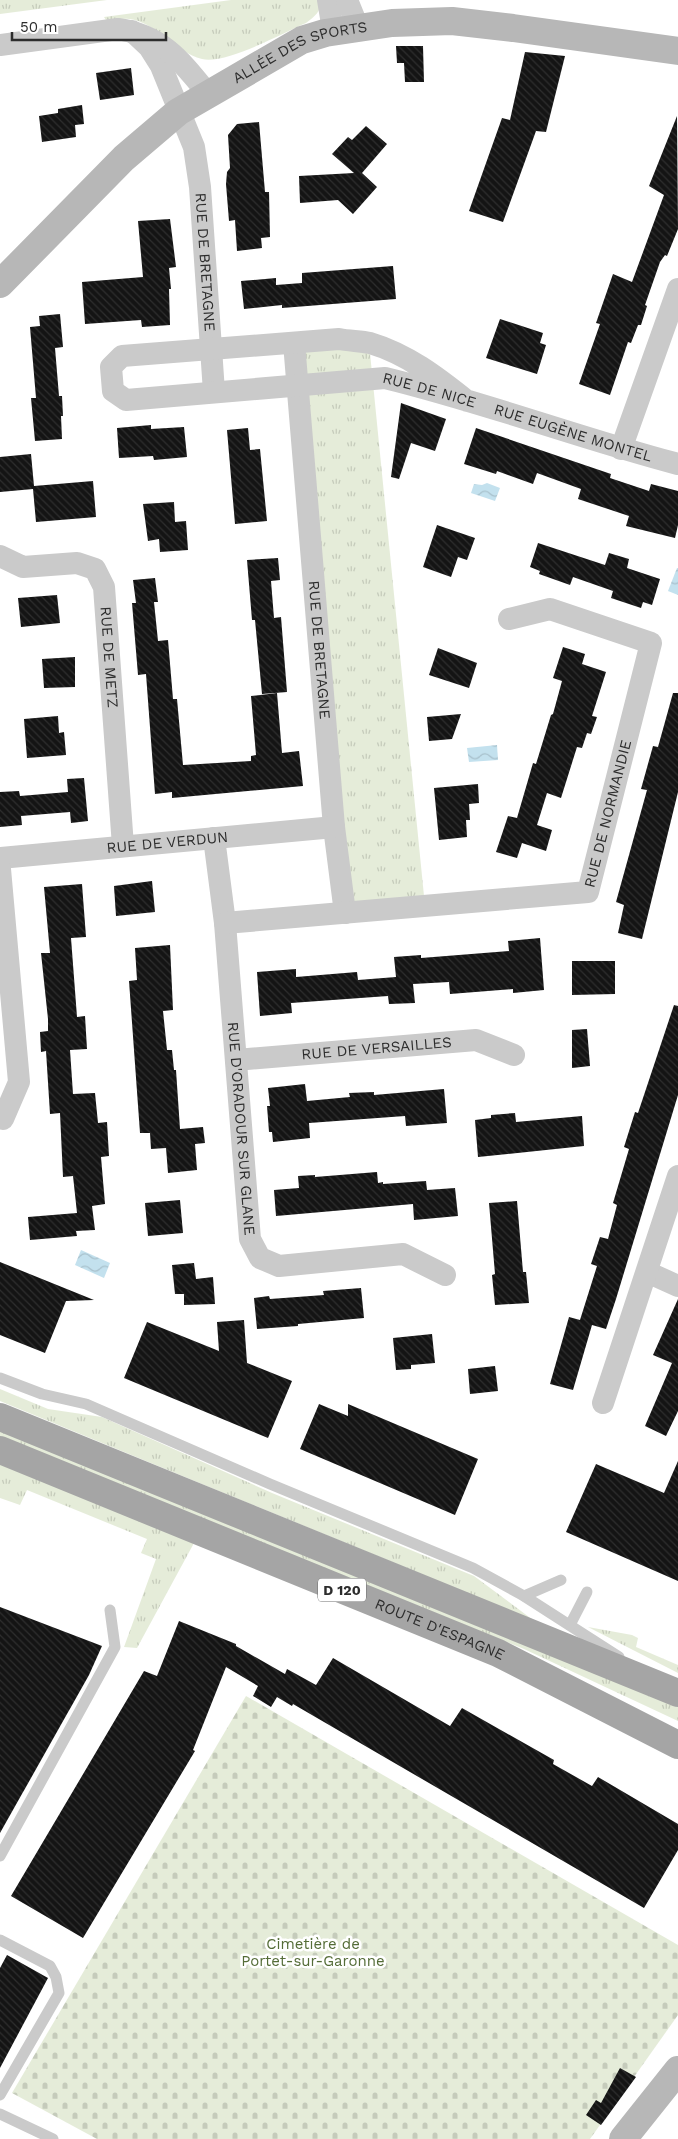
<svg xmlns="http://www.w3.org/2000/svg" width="678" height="2139" viewBox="0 0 678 2139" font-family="'Work Sans',sans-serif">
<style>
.grass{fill:url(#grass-tufts)}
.cemetery{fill:url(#cemetery-stones)}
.water{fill:url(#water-waves)}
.building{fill:url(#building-back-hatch)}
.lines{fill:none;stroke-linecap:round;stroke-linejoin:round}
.lane{stroke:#cacaca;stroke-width:11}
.street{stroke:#cacaca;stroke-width:22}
.secondary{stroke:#b7b7b7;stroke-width:28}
.primary{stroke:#a5a5a5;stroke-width:28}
.labels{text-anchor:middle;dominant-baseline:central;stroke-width:5;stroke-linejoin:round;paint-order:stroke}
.shield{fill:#fff;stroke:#6c6c6c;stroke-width:1}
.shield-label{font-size:14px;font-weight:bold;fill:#2d2d2d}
.street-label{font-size:15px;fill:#2d2d2d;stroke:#fff}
.park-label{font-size:15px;fill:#546c37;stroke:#fff}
</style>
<defs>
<pattern id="grass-tufts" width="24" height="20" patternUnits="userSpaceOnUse" patternTransform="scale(1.25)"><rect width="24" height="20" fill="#e5ecd9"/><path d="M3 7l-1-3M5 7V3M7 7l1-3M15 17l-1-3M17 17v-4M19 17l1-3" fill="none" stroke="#c5cbbb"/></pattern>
<pattern id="cemetery-stones" width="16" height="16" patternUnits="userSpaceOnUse" patternTransform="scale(1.25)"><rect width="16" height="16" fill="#e5ecd9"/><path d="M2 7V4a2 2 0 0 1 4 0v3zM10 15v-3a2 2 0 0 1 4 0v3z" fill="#c5cbbb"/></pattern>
<pattern id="water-waves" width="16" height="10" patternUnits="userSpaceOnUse" patternTransform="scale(1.25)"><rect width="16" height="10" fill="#c3e1ee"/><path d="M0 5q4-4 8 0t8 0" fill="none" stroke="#a8c1cc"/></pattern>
<pattern id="building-back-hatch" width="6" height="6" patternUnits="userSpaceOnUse" patternTransform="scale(1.25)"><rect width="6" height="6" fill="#141414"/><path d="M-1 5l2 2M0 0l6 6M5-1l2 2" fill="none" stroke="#2e2e2e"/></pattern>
</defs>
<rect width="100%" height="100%" fill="#fff"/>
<g class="grass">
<path d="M0,0H107L0,14Z"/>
<path d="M231,0H321C321,12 315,16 306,23C283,33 225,65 202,59C175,52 156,22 129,19C121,18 113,20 106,20L104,17Z"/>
<path d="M294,343H369L425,906L345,913Z"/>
<path d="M0,1389L48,1409L102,1417L272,1493L474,1576L533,1620L0,1401Z"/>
<path d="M0,1427L678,1705V1721L524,1649L0,1437Z"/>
<path d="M0,1462L194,1543L137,1648L124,1647L156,1559L141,1553L147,1539L27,1490L20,1505L0,1498Z"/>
<path d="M588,1627L632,1635L638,1638L636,1647L678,1665V1673Z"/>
</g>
<path class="cemetery" d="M246,1696L678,1945V2015L590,2139H97L12,2093Z"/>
<g class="water">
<path d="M487,483L500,488L495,501L471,493L474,484L482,485Z"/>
<path d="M677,568H678V595L668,591Z"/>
<path d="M497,745L498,760L469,762L467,748Z"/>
<path d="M81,1250L110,1263L104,1278L75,1265Z"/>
</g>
<g class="building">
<path d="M396,46H423L424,82H405L404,63H397Z"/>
<path d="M525,52L565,56L546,132L536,131L503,222L469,211L502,118L510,120Z"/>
<path d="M131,68L134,95L100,100L96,73Z"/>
<path d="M82,105L84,124L75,125L76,137L42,142L39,116L58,113V109Z"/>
<path d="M677,116L678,229L667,256L665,255L660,262L645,305L647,306L641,325H638L631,343L628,342L610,395L579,384L600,324L596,323L613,274L632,282L664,195L649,186Z"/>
<path d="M259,122L265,192H269L270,237L261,238L262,248L237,251L235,220L229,221L226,184L227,172L230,168L228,135L237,124Z"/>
<path d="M366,126L387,144L362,173L377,187L353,214L338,200L300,203L299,176L354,173L332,154L348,137L352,140Z"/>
<path d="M170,219L176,267L169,268L171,289H169L170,325L142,327L141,320L85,324L82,282L143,277L138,221Z"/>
<path d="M393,266L396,299L282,308V305L244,309L241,281L276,278V285L302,283V273Z"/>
<path d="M60,314L63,347L55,348L59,396H62L63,416H61L62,439L35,441L31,398H36L30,327L40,326L39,316Z"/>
<path d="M500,319L543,333L540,343L546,345L537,374L486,358Z"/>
<path d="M401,403L446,419L435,451L411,443L399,479L391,477Z"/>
<path d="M151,425V429L184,427L187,457L154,460L153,456L119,458L117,428Z"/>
<path d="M248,428L250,450L260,449L267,521L235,524L227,430Z"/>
<path d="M476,428L611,474L610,478L649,491L651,484L678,491V525L675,538L626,526L629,516L578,499L581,489L537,473L533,484L497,471L496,474L464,464Z"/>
<path d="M31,454L34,486L93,481L96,517L36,522L33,489L0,492V457Z"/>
<path d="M174,502L175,522L186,521L188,550L160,552L159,539L148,541L143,504Z"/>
<path d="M437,525L475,538L467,560L458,557L451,577L423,567Z"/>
<path d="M538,543L605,565L609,553L629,559L627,568L660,579L652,605L643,602L641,608L611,598L613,591L573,577L570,585L539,574L540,571L530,567Z"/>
<path d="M278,558L280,580L271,581L274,618L281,617L287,692L262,694L255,620H252L247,560Z"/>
<path d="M155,578L158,602H154L158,641L168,640L173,699H177L183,765L251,761V756L256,755L251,696L277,693L282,753L299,751L303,786L172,798V792L155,794L146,674L138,675L132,603H136L133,580Z"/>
<path d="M57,595L60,623L21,627L18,598Z"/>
<path d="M563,647L585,654L582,664L606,672L592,716L597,717L591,734L587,733L582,748L577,747L561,798L547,793L537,825L552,830L546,851L522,843L517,858L496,852L508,816L517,818L533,763L536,764L551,715L553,714L562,681L553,678Z"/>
<path d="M438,648L477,663L469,688L429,675Z"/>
<path d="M75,657V687L44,688L42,659Z"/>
<path d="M673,693H678V792L642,939L618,933L624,905L616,902L647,790L641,789L653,746L658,747Z"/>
<path d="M461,714L452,739L429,741L427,717Z"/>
<path d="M58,716L59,733L64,732L66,755L27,758L24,719Z"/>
<path d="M84,778L88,821L71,823L70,812L21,816L22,825L0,827V792L19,791L20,796L68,792L67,779Z"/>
<path d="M478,784L479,803L469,804L470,820H466L467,837L439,840L434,788Z"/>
<path d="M152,881L155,912L116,916L114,886Z"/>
<path d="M82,884L86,937L71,938L77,1017L85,1016L87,1049L70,1050L73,1094L95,1093L98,1123L107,1122L109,1156L101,1157L105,1204L92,1206L95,1230L76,1231L77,1236L30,1240L28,1217L77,1213L73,1176L63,1177L60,1113L50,1114L46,1051L41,1052L40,1032L48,1031V1019L41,953H50L44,887Z"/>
<path d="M540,938L544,990L513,993V989L450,994L449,982L413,984L415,1003L389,1004L388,996L291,1003L292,1013L260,1016L257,972L296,969V977L357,972L358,980L396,977L394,957L421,955V958L509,951L508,941Z"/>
<path d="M170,945L173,1010L163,1011L167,1050H172L174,1070H176L180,1129L203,1127L205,1143L195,1144L197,1170L168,1173L166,1148L151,1149L150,1133H140L129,981L137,980L135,948Z"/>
<path d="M572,961H615V994L572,995Z"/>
<path d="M674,1005L678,1006V1095L616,1299L606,1329L592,1325L573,1390L550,1384L569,1317L580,1320L597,1266L591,1264L600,1237L608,1239L617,1205L613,1203L629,1149L624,1147L635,1112L638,1113Z"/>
<path d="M587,1029L590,1066L572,1068V1030Z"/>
<path d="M305,1084L307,1101L350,1097L349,1093L374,1092V1095L444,1089L447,1123L406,1126L405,1116L309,1123L310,1138L273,1142L272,1132H269L267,1106H270L268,1088Z"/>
<path d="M515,1113L516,1122L582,1116L584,1146L478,1157L475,1120L491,1118V1115Z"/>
<path d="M377,1172L378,1183L383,1182V1184L426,1181L427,1190L455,1188L458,1216L414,1220L413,1204L276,1216L274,1190L299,1188L298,1176L315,1175V1177Z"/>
<path d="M180,1200L183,1233L148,1236L145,1203Z"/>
<path d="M517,1201L523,1272H526L529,1303L495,1305L492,1275L495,1274L489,1203Z"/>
<path d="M0,1262L94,1300L66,1301L45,1353L0,1335Z"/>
<path d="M194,1263L196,1279L213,1277L215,1304L184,1305V1294H175L172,1265Z"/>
<path d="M361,1288L364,1318L298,1324V1326L257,1329L254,1298L269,1296L270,1299L324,1295L323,1291Z"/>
<path d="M678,1299V1411L666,1436L645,1426L672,1363L653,1355Z"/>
<path d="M244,1320L247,1363L292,1381L268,1438L124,1378L147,1322L219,1351L217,1322Z"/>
<path d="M432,1334L435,1363L411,1365V1369L396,1370L393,1338Z"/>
<path d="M495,1366L498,1391L470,1394L468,1369Z"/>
<path d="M319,1404L348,1416V1404L478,1459L455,1515L300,1449Z"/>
<path d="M678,1461V1581L566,1532L596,1464L664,1493Z"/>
<path d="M0,1607L102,1646L89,1675L0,1833Z"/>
<path d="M179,1621L236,1644V1646L285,1674L287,1669L316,1685L333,1658L450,1726L462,1708L554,1760L553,1764L592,1786L598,1777L678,1824V1850L644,1908L293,1704L292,1706L277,1697L271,1707L253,1696L258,1686L226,1667L193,1750L195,1751L83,1938L11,1896L144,1671L157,1676Z"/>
<path d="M7,1955L48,1978L0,2068V1968Z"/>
<path d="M620,2068L636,2077L601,2125L586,2115L596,2100L601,2103Z"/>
</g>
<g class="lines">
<g class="lane">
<path d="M0,1378L42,1394L86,1404L270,1484L473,1568L524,1596L619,1657"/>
<path d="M524,1596L561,1580"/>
<path d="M570,1625L587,1592"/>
<path d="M0,1856L115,1647L110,1610"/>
<path d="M0,1940L50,1966L56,1977L59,1993L0,2095"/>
<path d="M0,2114L53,2139"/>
</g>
<g class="street">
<path d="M328,0L333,30"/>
<path d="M347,0L358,27"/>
<path id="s1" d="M132,31L149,47L161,66L194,147L200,187L214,392"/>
<path d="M0,45L118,29C162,35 182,62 208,94"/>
<path id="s2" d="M294,343L334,827L345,913"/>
<path id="s3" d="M467,401C437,377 407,354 370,343C361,341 349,341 339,339L122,356L111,367L113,391L126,400L385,378C484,402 579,438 678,464"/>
<path d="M621,449L678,289"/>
<path id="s4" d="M0,556L23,567L77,563L95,569L104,587L123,846"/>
<path id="s5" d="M214,838L225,923L250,1239L260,1258L279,1266L403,1254L445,1275"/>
<path id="s6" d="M0,858L334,827"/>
<path d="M0,869L19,1082L3,1119"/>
<path id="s7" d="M225,923L588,892L651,643L550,609L509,619"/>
<path id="s8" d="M236,1060L476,1040L514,1055"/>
<path d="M647,1272L678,1286"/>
<path d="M603,1403L678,1176"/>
</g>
<g class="secondary">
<path id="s9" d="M0,284L124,158L178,112L302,40L325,33L392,23L452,21L513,28L678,51"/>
<path d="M623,2139L678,2070"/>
</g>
<g class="primary">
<path d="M0,1417L678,1693"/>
<path id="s10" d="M0,1450L498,1653L678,1745"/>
</g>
</g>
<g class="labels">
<rect class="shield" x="318" y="1578.5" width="48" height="23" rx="4"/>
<g class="shield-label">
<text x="342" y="1590">D 120</text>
</g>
<g class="street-label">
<text stroke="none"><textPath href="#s9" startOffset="385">ALLÉE DES SPORTS</textPath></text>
<text stroke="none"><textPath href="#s1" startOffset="249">RUE DE BRETAGNE</textPath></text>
<text stroke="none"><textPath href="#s3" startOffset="724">RUE DE NICE</textPath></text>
<text stroke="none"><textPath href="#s3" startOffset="874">RUE EUGÈNE MONTEL</textPath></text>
<text stroke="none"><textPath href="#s2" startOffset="308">RUE DE BRETAGNE</textPath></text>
<text stroke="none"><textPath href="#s4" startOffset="189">RUE DE METZ</textPath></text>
<text stroke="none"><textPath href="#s7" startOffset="445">RUE DE NORMANDIE</textPath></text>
<text stroke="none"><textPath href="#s6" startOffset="168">RUE DE VERDUN</textPath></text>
<text stroke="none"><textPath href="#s8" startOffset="141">RUE DE VERSAILLES</textPath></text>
<text stroke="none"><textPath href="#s5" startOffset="292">RUE D'ORADOUR SUR GLANE</textPath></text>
<text stroke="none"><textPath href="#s10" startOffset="475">ROUTE D'ESPAGNE</textPath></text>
</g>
<g class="park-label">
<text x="313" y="1944">Cimetière de<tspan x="313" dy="17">Portet-sur-Garonne</tspan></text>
</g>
</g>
<path d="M12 32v8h154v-8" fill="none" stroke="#2d2d2d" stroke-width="2.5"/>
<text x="20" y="32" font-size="15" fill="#2d2d2d" stroke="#ffffff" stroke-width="4" paint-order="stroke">50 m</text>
</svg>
